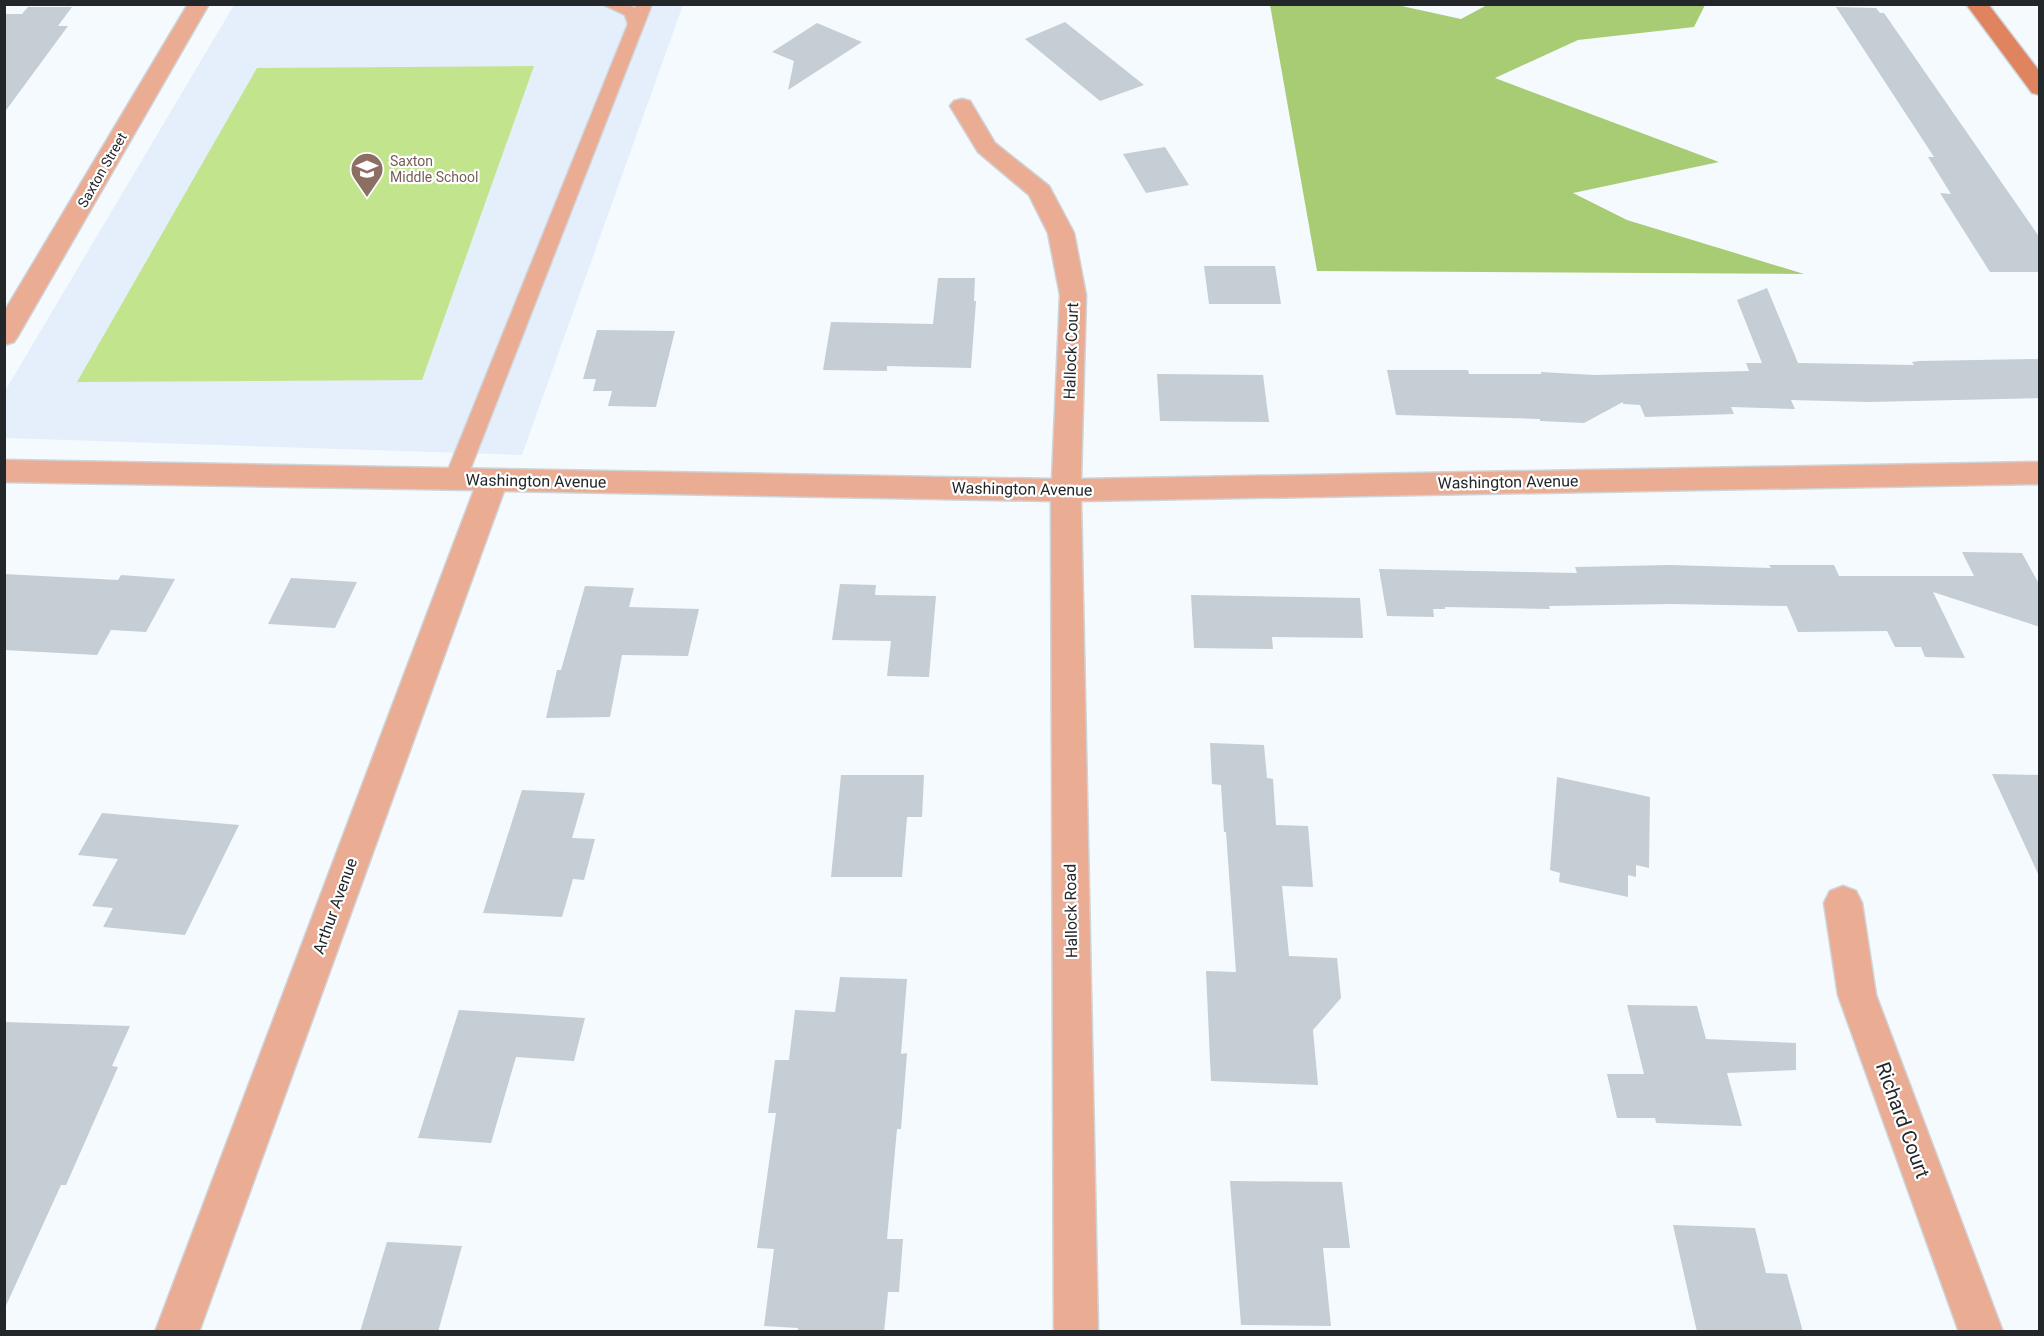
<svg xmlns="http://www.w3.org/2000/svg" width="2044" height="1336" viewBox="0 0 2044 1336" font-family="Roboto,sans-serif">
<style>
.built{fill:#e4effb}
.green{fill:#c1e48d}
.forest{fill:#a8cc73}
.building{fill:#c5cdd5}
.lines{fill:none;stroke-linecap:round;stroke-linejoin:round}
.lane-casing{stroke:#cfd4d9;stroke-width:3}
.street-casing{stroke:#cfd4d9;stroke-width:3}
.secondary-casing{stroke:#cfd4d9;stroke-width:3}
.lane{fill:#ebac94;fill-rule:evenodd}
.street{fill:#ebac94;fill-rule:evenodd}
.secondary{fill:#e08460;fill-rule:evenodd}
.labels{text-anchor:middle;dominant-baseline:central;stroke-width:4.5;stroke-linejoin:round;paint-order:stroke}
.far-education-label{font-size:14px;fill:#785e54;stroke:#fff;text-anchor:start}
.far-street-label{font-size:14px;fill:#24272a;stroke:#fff}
.street-label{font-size:16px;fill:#24272a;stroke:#fff}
.near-street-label{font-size:20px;fill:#24272a;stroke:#fff}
</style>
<rect width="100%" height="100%" fill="#f5faff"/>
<path class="built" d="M234,5H683L522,455L5,438V391Z"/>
<path class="green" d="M534,66L422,380L77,382L257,68Z"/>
<path class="forest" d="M1270,5H1397L1461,19L1487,5H1705L1694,27L1578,40L1495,78L1719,162L1573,193L1627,220L1804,274L1317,271Z"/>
<g class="building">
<path d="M28,7H72L58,26H68L4,113V14H22Z"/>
<path d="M1836,7L1876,8L1880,13H1884L2040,238V272H1990L1940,193L1951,194L1928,157H1934Z"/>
<path d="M1065,22L1144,85L1100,101L1025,39Z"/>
<path d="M817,23L862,42L788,90L794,61L772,52Z"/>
<path d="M1165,147L1189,185L1146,193L1123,154Z"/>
<path d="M1204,266H1275L1281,304H1209Z"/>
<path d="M938,278H975L974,301H976L971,368L887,366V371L823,370L831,322L933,324Z"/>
<path d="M1767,288L1798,363L1914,365L1912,362L1919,361L2040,359V398L1869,402L1791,400L1795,409L1731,407L1734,414L1645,417L1640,405L1623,404V402L1584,423L1540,421V419L1396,415L1387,370H1468L1469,374H1541V372L1594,375L1749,371L1746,363H1762L1737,300Z"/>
<path d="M597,330L675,331L656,407L608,406L612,391H593L596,379H583Z"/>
<path d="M1157,374L1263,375L1269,422L1160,421Z"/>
<path d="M1962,552L2022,553L2040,586V627L1933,592L1965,658L1925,657L1921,647H1895L1887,631L1798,632L1787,606L1671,604L1549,606L1550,609L1445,607V609H1433L1434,617L1387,616L1379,569L1577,573L1575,567L1670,565L1771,568L1769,565H1834L1839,576H1974Z"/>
<path d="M4,574L118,580L121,575L175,579L146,632L111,630L97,655L4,650Z"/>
<path d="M291,578L357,582L335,628L268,624Z"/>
<path d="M840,584L876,585L875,595L936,596L929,677L887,676L891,641L832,640Z"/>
<path d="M585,586L634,588L629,607L699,609L688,656L622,655L610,717L546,718L557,670H561Z"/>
<path d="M1191,595L1360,598L1363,638L1272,637L1273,649L1194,648Z"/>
<path d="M1210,743L1264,745L1267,778L1273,779L1276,825L1308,826L1313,887L1282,886L1289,956L1337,958L1341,998L1313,1030L1318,1085L1211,1081L1206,971L1236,972L1226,832H1224L1221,785L1212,784Z"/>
<path d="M1992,774L2040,775V878Z"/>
<path d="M841,775H924L922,817H907L902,877H831Z"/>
<path d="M1557,777L1650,797L1649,868L1636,865V877L1628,875V897L1559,882L1560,873L1550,870Z"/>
<path d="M522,790L585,793L572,838L595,839L584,880L573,879L562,917L483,913Z"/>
<path d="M102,813L239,825L185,935L103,927L113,908L92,906L118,859L78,855Z"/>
<path d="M840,977L907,979L901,1054L907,1053L901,1129H897L887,1239H903L899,1292H888L884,1332H798V1328L764,1326L774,1249L757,1248L776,1113H768L775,1060H789L795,1010L835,1012Z"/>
<path d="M1627,1005L1697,1006L1706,1039L1796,1043V1070L1727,1073L1742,1126L1656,1123L1655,1118H1617L1607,1074H1644Z"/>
<path d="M459,1010L585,1018L574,1061L516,1057L491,1143L418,1138Z"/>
<path d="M4,1022L130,1026L112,1066L118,1067L66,1185H61L4,1310Z"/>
<path d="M1230,1181L1342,1182L1350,1248H1323L1331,1326L1241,1325Z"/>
<path d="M1673,1225L1755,1228L1766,1273L1787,1274L1803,1332H1697Z"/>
<path d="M387,1242L462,1246L438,1332H360Z"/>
</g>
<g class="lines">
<defs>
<path id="lane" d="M602,4H626L635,8L636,4H652L466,480L463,486L455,488L447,486L444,480L628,24L625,15Z"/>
<g id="street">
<path d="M188,4H209L18,336L14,342L4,345V312Z"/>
<path d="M962,99L970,101L995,143L1049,186L1074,233L1086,295L1081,479L2040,462V484L1081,501L1098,1332H1054L1051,501L504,491L199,1332H155L474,490L4,482V460L1052,479L1060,295L1048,233L1029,195L978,152L950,106L954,101Z"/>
<path d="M1843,886L1856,891L1862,903L1876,995L2003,1332H1959L1838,995L1824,903L1830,891Z"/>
</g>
<path id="secondary" d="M1966,4H1988L2040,72V95L2032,93Z"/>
</defs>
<use href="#lane" class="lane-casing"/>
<use href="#street" class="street-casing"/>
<use href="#secondary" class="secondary-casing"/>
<use href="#lane" class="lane"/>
<use href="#street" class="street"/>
<use href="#secondary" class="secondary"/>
</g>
<defs>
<symbol id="school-pin" viewBox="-11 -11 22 30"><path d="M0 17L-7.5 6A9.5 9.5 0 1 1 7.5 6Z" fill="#8d6e63" stroke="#fff"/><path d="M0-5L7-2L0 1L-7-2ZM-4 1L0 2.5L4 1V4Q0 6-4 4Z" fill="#fff"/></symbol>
</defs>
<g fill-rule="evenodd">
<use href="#school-pin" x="348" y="150" width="38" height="52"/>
</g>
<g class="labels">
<g class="far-education-label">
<text x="390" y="161">Saxton<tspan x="390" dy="16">Middle School</tspan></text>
</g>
<g class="far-street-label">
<text transform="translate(102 170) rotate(-60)">Saxton Street</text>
</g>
<g class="street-label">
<text transform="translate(1071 351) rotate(-88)">Hallock Court</text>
<text transform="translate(536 481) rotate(1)">Washington Avenue</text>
<text transform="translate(1508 482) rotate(-1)">Washington Avenue</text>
<text transform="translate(1022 489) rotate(1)">Washington Avenue</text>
<text transform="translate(335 906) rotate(-70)">Arthur Avenue</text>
<text transform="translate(1071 911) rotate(-91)">Hallock Road</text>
</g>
<g class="near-street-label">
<text transform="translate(1903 1120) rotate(70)">Richard Court</text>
</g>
</g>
<rect width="2044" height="1336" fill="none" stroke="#24272a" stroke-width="12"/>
</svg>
